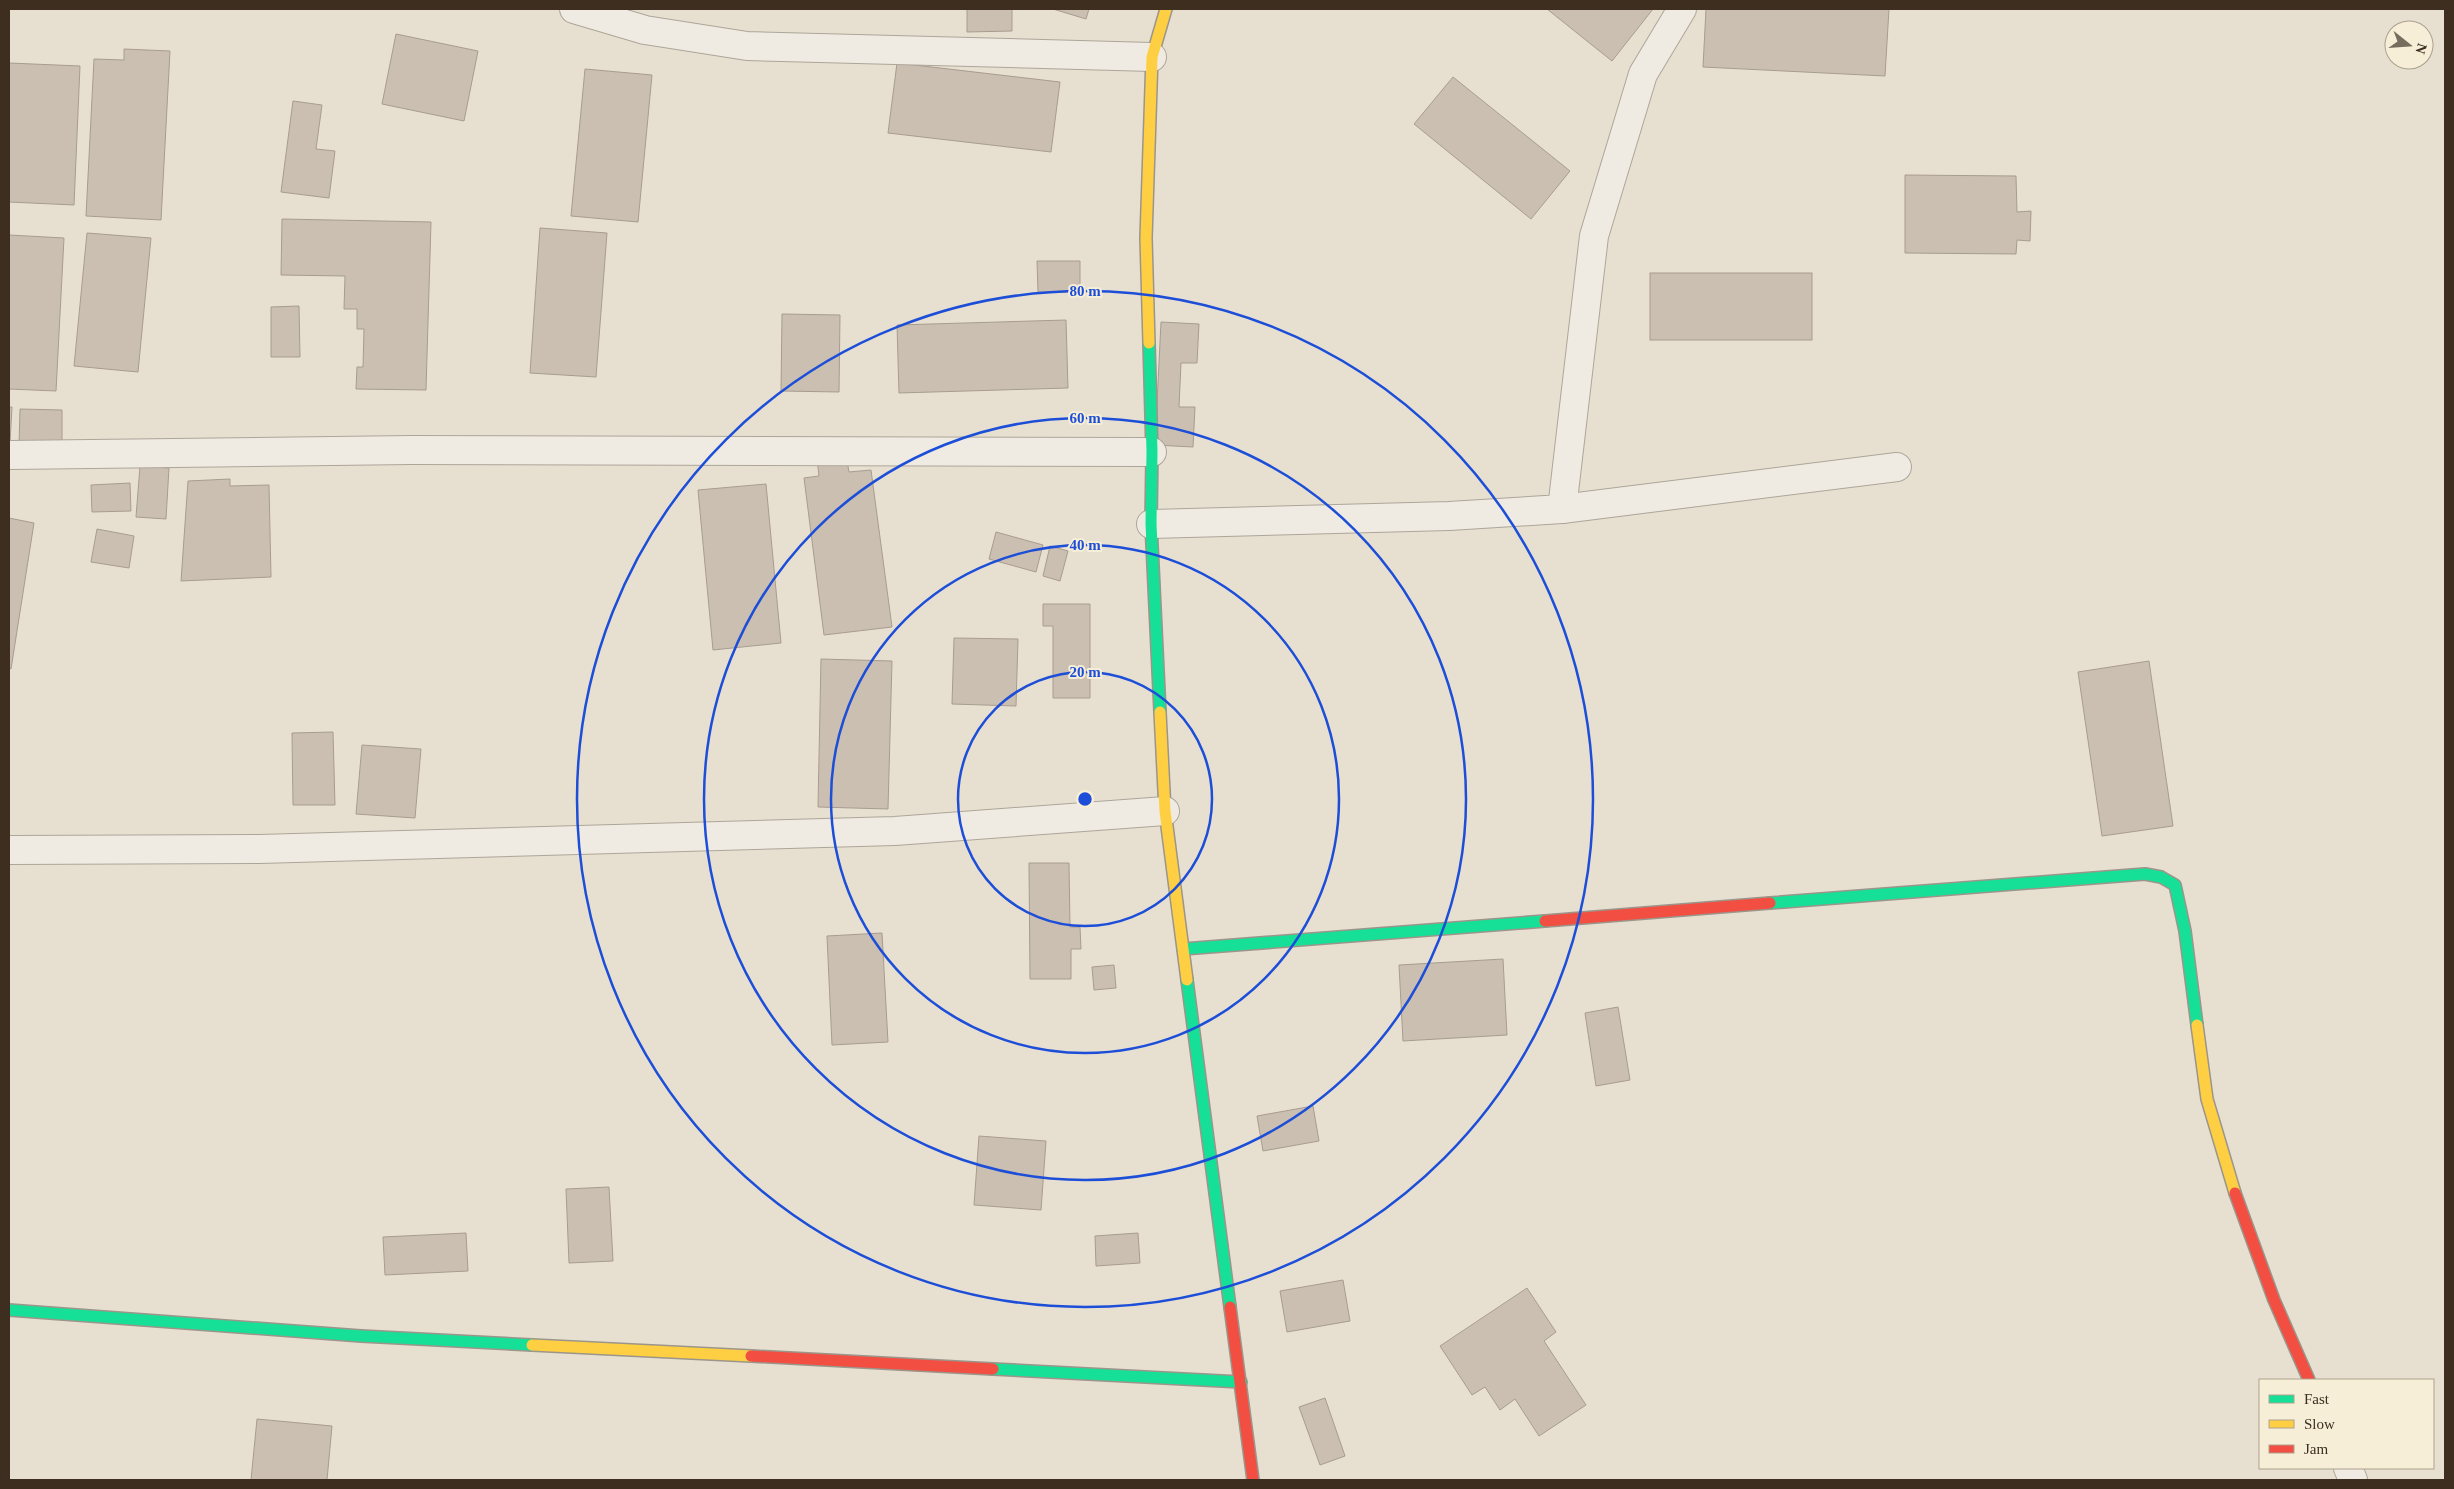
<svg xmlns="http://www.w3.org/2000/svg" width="2454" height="1489" viewBox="0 0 2454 1489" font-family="Georgia,serif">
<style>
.building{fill:#cbbfb2;stroke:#a89c90}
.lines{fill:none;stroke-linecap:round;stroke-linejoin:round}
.street-casing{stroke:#ada599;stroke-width:30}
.fast-casing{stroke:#9c958a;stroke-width:14}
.slow-casing{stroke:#9c958a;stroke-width:14}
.jam-casing{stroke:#9c958a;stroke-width:14}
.street{stroke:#efebe3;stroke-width:28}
.fast{stroke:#16e098;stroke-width:11}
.slow{stroke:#ffcf43;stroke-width:11}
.jam{stroke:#f24e42;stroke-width:11}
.ring{fill:none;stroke:#1d4ed8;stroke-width:2.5}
.centre{fill:#1d4ed8;stroke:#f7eed8;stroke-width:2.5}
.ring-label{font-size:15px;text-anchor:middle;font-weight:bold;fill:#1d4ed8;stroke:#f7eed8;stroke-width:4;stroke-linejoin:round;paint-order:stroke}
</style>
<rect width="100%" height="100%" fill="#e7e0d1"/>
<g class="building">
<path d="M967,9H1012V31L967,32Z"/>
<path d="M1053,9H1089L1086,19Z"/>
<path d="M1547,9H1653L1612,61Z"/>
<path d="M1706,9H1889L1885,76L1703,67Z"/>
<path d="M396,34L478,51L464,121L382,104Z"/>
<path d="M124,49L170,51L161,220L86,216L94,59L124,60Z"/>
<path d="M9,63L80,66L74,205L9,202Z"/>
<path d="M897,63L1060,82L1051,152L888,133Z"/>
<path d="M585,69L652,75L638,222L571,216Z"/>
<path d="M1453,77L1570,171L1531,219L1414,124Z"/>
<path d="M293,101L322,105L316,149L335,151L329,198L281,192Z"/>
<path d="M1905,175L2016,176L2017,212L2031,211L2030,241L2017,240L2016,254L1905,253Z"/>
<path d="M282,219L431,222L426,390L356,389L357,367H363L364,329H357V309H344L345,276L281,275Z"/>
<path d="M540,228L607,233L596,377L530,373Z"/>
<path d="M87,233L151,238L138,372L74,366Z"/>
<path d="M9,235L64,238L56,391L9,389Z"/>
<path d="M1037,261H1080V292H1038Z"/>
<rect x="1650" y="273" width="162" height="67"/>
<path d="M299,306L300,357H271V307Z"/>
<path d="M782,314L840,315L839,392L781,391Z"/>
<path d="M1066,320L1068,388L899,393L897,325Z"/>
<path d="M1161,322L1199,324L1197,363H1181L1179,407H1195L1193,447L1155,445Z"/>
<path d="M9,407H12L10,443H9Z"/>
<path d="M20,409L62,410V446L19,445Z"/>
<path d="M846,455L849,472L871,470L892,627L824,635L804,478L819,476L817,459Z"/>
<path d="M140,466L169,468L166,519L136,517Z"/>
<path d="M230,479V486L269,485L271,577L181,581L188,481Z"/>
<path d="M130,483L131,511L92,512L91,485Z"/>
<path d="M766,484L781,643L713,650L698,490Z"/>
<path d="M9,518L34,523L11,669L9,668Z"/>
<path d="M97,529L134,536L129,568L91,562Z"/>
<path d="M996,532L1043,545L1036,572L989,559Z"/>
<path d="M1050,546L1068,551L1060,581L1043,576Z"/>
<path d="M1043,604H1090V698H1053V626H1043Z"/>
<path d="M954,638L1018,639L1016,706L952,704Z"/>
<path d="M821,659L892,661L888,809L818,807Z"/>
<path d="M2149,661L2173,826L2102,836L2078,672Z"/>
<path d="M333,732L335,805H293L292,733Z"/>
<path d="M362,745L421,749L415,818L356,814Z"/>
<path d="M1029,863H1069L1070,927H1080L1081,949H1071V979H1030Z"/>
<path d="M882,933L888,1042L832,1045L827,936Z"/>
<path d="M1503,959L1507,1035L1403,1041L1399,965Z"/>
<path d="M1114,965L1116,988L1094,990L1092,967Z"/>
<path d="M1618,1007L1630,1080L1596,1086L1585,1013Z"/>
<path d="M1313,1106L1319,1141L1263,1151L1257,1116Z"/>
<path d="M979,1136L1046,1141L1041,1210L974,1205Z"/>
<path d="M609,1187L613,1261L569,1263L566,1189Z"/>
<path d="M466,1233L468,1271L385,1275L383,1237Z"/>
<path d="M1138,1233L1140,1263L1096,1266L1095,1236Z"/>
<path d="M1343,1280L1350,1321L1287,1332L1280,1291Z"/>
<path d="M1527,1288L1556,1332L1544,1341L1586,1405L1539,1436L1515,1399L1500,1410L1485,1387L1472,1395L1440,1346Z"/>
<path d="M1325,1398L1345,1456L1320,1465L1299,1407Z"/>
<path d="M257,1419L332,1426L327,1480H251Z"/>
</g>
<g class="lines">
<defs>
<g id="street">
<path d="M574,9L645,30L747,46L1152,57"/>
<path d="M9,455L411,450L1152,452"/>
<path d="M1562,509L1897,467"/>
<path d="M1151,524L1449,516L1562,509L1594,236L1643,74L1682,9"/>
<path d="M9,850L259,849L895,831L1165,811"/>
<path d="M2348,1468L2353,1480"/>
</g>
<g id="fast">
<path d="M1149,343L1152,452L1151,524L1160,712"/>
<path d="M1770,903L2145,874L2161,877L2175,885L2185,931L2197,1025"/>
<path d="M1183,949L1545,921"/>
<path d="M1187,980L1230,1307"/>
<path d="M9,1310L361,1336L532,1345"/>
<path d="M993,1369L1241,1382"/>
</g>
<g id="slow">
<path d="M1149,343L1146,238L1152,57L1166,9"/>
<path d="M1160,712L1165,811L1187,980"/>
<path d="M2197,1025L2207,1099L2235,1193"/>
<path d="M532,1345L751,1356"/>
</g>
<g id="jam">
<path d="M1545,921L1770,903"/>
<path d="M2235,1193L2274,1300L2309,1380"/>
<path d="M1230,1307L1253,1480"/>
<path d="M751,1356L993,1369"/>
</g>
</defs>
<use href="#street" class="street-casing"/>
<use href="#fast" class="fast-casing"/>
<use href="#slow" class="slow-casing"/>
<use href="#jam" class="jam-casing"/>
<use href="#street" class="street"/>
<use href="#fast" class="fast"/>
<use href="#slow" class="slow"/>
<use href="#jam" class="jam"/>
</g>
<g class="ring">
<circle cx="1085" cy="799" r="127"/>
<circle cx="1085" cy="799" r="254"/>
<circle cx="1085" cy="799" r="381"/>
<circle cx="1085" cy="799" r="508"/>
</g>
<circle cx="1085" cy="799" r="8" class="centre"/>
<g class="ring-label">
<text x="1085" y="296">80 m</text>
<text x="1085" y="423">60 m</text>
<text x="1085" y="550">40 m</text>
<text x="1085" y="677">20 m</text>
</g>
<rect width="2454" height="1489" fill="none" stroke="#3d2e20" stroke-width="20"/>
<rect x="2259" y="1379" width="175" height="90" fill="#f7eed8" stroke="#ada18e"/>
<rect x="2269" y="1395" width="25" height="8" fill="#16e098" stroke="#ada18e"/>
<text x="2304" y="1404" font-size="15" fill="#3d2e20">Fast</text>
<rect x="2269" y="1420" width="25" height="8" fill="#ffcf43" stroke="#ada18e"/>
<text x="2304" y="1429" font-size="15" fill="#3d2e20">Slow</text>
<rect x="2269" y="1445" width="25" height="8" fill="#f24e42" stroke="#ada18e"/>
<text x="2304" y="1454" font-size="15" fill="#3d2e20">Jam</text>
<g transform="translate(2409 45) rotate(107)"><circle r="24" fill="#f7eed8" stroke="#ada18e"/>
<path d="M0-4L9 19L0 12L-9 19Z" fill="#786c5e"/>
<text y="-8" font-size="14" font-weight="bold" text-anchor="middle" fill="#3d2e20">N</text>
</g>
</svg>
